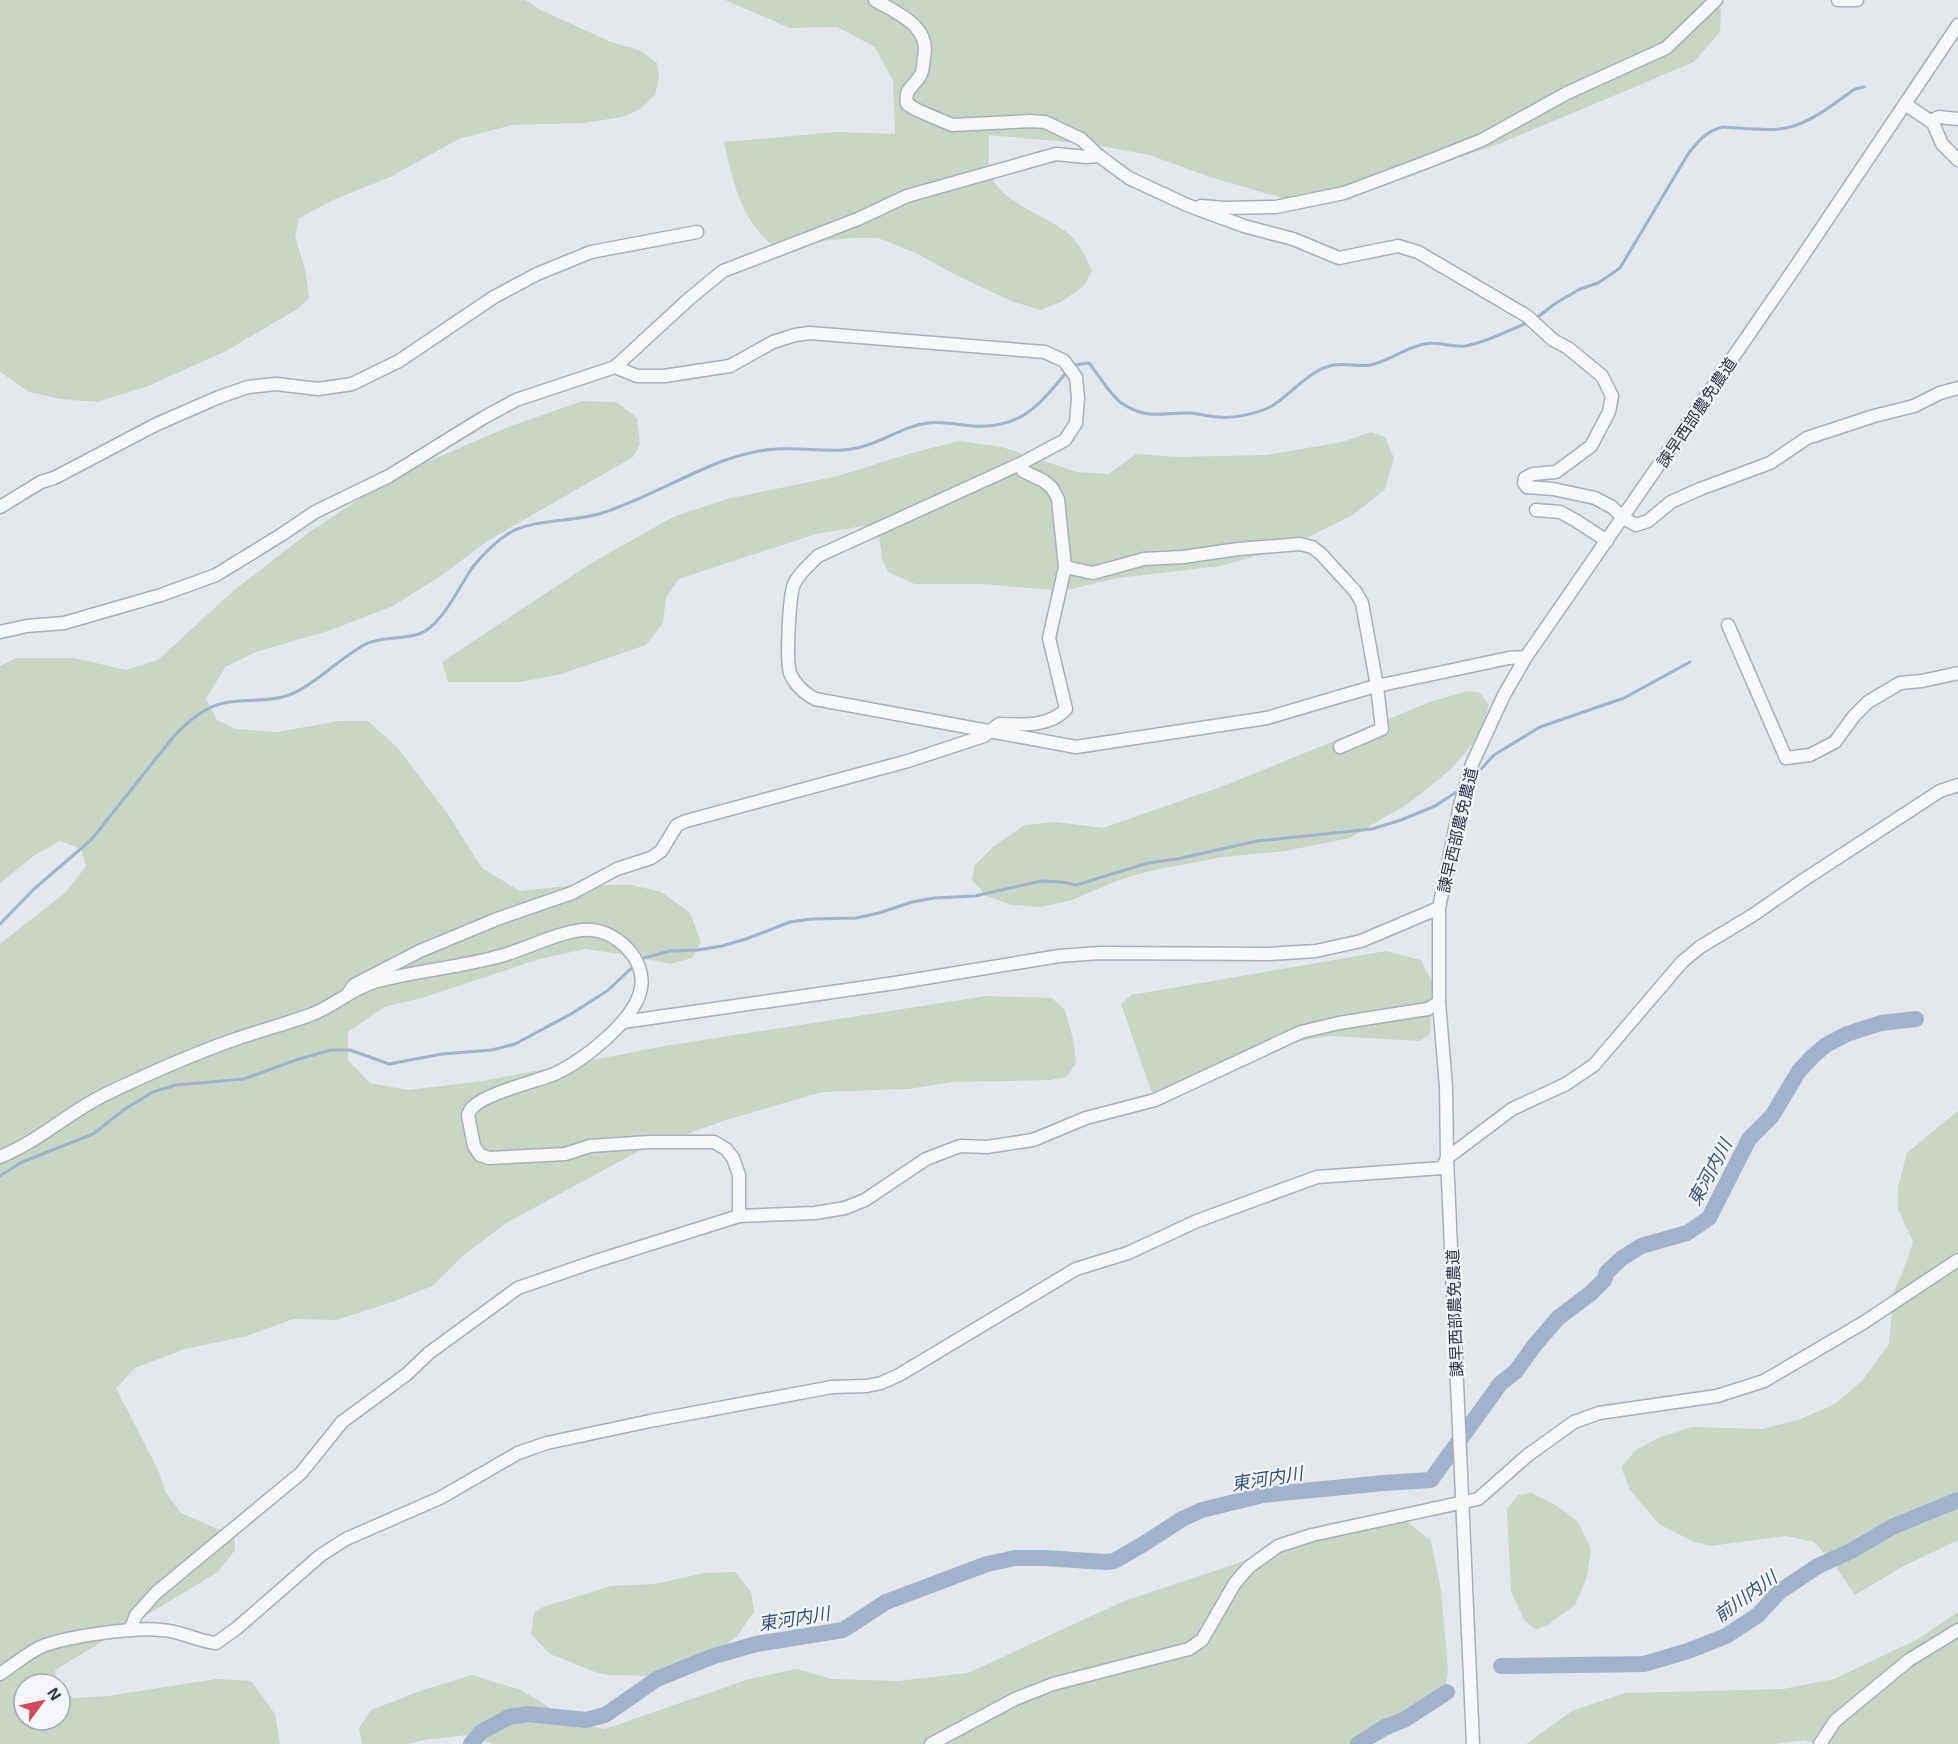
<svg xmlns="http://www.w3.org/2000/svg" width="1958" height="1744" viewBox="0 0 1958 1744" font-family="'Exo 2','Noto Sans JP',sans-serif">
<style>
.green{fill:#c9d6c5}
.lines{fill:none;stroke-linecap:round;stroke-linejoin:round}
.stream{stroke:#9fb4cc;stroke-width:3}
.river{stroke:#9fb4cc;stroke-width:16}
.minor-casing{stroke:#a9aeb7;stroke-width:15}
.minor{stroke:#f7f8fa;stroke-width:12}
.labels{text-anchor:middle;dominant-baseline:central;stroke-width:4.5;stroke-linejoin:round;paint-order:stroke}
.street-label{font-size:16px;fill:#2b3445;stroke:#f4f6f9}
.water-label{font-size:18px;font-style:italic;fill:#34527a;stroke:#f4f6f9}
</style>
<rect width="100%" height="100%" fill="#e4e7ec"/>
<g class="green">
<path d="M0,0H525L541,10L611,42L639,50L657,63L659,79L655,95L639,110L622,117L584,123L512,125L459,139L390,177L333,200L299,218L295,236L306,273L309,298L299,308L226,351L148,386L97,402L61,399L29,392L0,372Z"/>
<path d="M725,0H1706L1721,9L1720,32L1694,62L1499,144L1394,179L1293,201L1210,177L1149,155L1091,144L989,135C989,146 988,158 989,168C994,202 1048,215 1070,235C1081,246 1086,257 1092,271L1084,286L1061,302L1040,310L1011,301L952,273L916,253L878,238H851L773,246C740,218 733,182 724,142L837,132L895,134L893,81L875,47L837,27L790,28Z"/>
<path d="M582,401L616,402L637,418L640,444L633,457L489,540L439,577L393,606L331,630L256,652L225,667L206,699L217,720L236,729L277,732L339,721H368L398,748L447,813L482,868L520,891L576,885H632L661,892L690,913L701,942L692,958L670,964L628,955L585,949L540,959L422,998L384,1007L348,1032V1060L370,1083L408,1090L483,1081L665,1046L986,996L1052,998L1065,1010L1073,1039L1076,1063L1066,1077L1050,1080L953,1082L908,1089L822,1092L726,1120L639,1151L506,1223L464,1255L432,1286L395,1301L337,1320L293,1319L247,1336L185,1349L135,1368L116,1388L158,1470L166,1493L181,1513L234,1536L235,1550L218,1572L55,1670L57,1684H24V1720H60V1688L73,1698L108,1696L216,1679L251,1681L275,1714L280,1744H0V944L66,892L86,866L81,849L60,841L35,855L0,883V666L17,658H74L126,670L158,660L232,592L308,533L394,476L506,428Z"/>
<path d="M1371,432L1385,437L1394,458L1385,489L1353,515L1286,548L1220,566L1118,578L1063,591L984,584H915L888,572L882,559L878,528L863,526L816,534L679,579L666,597L663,623L646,645L561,674L521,682H448L442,662L593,562L675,516L727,499L838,476L908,454L959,441L1002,447L1077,472L1109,474L1136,454L1177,457L1267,455L1342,442Z"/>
<path d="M1467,691L1479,692L1489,705L1479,737L1450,770L1409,803L1350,838L1285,851L1223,857L1149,871L1116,881L1072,900L1041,907L1012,905L986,896L972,880L974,866L993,847L1025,825L1056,822L1103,828L1226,785L1430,702Z"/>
<path d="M1386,951L1421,960L1432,982L1430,1034L1419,1041L1330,1036L1282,1044L1195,1086L1173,1100L1159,1102L1151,1090L1121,1004L1131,995Z"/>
<path d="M1958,1111V1540L1902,1567L1855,1595L1834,1564L1814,1542L1786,1536L1710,1546L1692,1541L1659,1524L1630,1490L1621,1467L1636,1450L1660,1437L1692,1427L1762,1429L1798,1420L1835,1404L1862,1381L1889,1344L1894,1292L1904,1269L1913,1242L1898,1209V1187L1907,1153Z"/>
<path d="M1532,1493L1557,1506L1578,1522L1591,1550L1587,1577L1575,1605L1549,1624L1536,1630L1524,1620L1511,1591L1507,1509L1518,1495Z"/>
<path d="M1403,1518L1431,1541L1441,1590L1448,1670L1444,1696L1400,1730L1372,1744H494L467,1735L423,1740L409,1744H362L359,1728L371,1710L423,1690L472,1675L521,1690L573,1722L605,1729L749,1679L797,1669L832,1679L898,1681L968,1673L1124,1601L1340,1529Z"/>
<path d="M735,1572L751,1592L754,1612L737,1636L713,1655L655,1676L609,1675L598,1673L550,1654L531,1634L534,1613L543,1607L611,1586L655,1584L704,1573Z"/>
<path d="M1958,1612V1744H1818L1804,1740L1774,1744H1526L1572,1711L1625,1693L1783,1689L1834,1679L1918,1639Z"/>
</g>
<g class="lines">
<g class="stream">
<path d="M1535,319L1556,303L1580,289L1598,283L1620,268L1688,154C1698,141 1706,131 1723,127C1741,128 1762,131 1780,129C1808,126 1833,104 1855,89L1864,87"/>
<path d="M1075,365L1089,363C1098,374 1110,394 1120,402C1147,421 1161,412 1190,413C1199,414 1208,416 1217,417C1232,419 1256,414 1270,407C1290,396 1311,368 1334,365C1346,363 1358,367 1370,365C1390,361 1406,347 1425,344C1439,341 1452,348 1465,346C1486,343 1506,331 1525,324"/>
<path d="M1472,779L1494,755L1540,727L1624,698L1690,662"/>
<path d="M0,924L34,889L91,840L174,736C188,722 204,707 224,703C246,698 267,703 289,695C313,686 340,658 364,645C381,636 401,640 419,634C441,627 459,587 472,568C482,555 498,539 513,531C536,519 575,522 602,513C644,500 682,476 723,461C740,455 758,450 777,449C802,447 828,453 852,449C880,445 901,426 928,423C942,421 959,425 973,426C1019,429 1038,407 1065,374"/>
<path d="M640,961L644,958L670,951L698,950L722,946L746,939L790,922L811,919L856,918L879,913L912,902L934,898L975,896L1041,881L1062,882L1076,885L1148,863L1177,859L1257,841L1372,829L1401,820L1435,806L1461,789"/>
<path d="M0,1176L22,1162L93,1134L125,1109L153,1092L176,1085L244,1079L299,1059L331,1050H350L389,1064L442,1054L492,1050L515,1044L571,1014L607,991L635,965"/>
</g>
<g class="river">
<path d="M1501,1666L1644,1664L1688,1651L1726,1636L1758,1615L1779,1592L1818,1566L1851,1551L1892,1527L1958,1500"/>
<path d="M471,1744L481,1732L509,1717L528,1714L586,1720L605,1715L657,1679L711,1657L756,1644L843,1630L886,1602L987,1564L1015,1558H1044L1105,1562L1114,1561L1142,1545L1182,1519L1202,1510L1263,1495L1384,1483L1431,1480L1500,1384L1516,1371L1534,1346L1558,1318L1591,1293L1604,1280L1607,1272L1622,1258L1641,1246L1687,1233L1709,1218L1749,1139L1772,1116L1799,1071L1813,1056L1826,1045L1847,1034L1881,1023L1916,1019"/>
<path d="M1358,1744L1385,1727L1404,1720L1447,1692"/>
</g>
<defs>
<g id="minor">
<path d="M875,0C898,14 931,26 924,58C923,64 923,72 920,76C913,88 904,88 907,104L917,110L952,125L1031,121L1045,122L1081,139L1099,156L1129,178L1187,205L1244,226L1293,239L1339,258L1398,246L1418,252L1527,316L1553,340L1568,348L1602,376L1612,396L1609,412L1591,446L1556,472L1533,474L1525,478L1524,483L1527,487L1553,489L1595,498L1612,507L1623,518L1636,525L1648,521L1671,502L1700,489L1770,463L1807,438L1874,416L1914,406L1940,393L1958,388"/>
<path d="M1838,0H1857"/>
<path d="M1905,104L1933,123L1942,144L1958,160"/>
<path d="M1930,121L1939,117L1958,119"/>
<path d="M1201,206L1224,208L1276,207L1344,193L1424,163L1482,140L1567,93L1666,48L1716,0"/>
<path d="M1020,464L818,556C809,565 799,573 794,584C789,597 786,661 790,673C795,685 804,693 815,699L1076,747L1267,718L1372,687L1509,658L1526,657"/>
<path d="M0,507L41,482L54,478L157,424L219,397L248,387L276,384L318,389L352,384L399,361L494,297L537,274L591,252L697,232"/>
<path d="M1536,510L1560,512L1575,520L1607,541"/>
<path d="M1065,567L1093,573L1144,559L1183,557L1238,549L1300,544L1312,547L1321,554L1355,591L1362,603L1377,686L1382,729L1340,747"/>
<path d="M1728,625L1786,758L1810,755L1835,742L1854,716L1868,702L1900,683L1922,681L1958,673"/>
<path d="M0,632L27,626L64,623L161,595L216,575L281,535L315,512L389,476L483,418L516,400L615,367L690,298L723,271L858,219L907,196L1056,154L1086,157L1099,156"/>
<path d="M347,995L354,985L420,951L497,919L572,893L617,869L651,858L661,851L677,825L686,821L908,761L984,736L999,724C1022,725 1050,727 1066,709L1049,638L1065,567L1058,499L1052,488L1044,481L1023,471L1020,464L1065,440L1076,423L1078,398L1076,377L1064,361L1045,352L810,333L795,335L773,342L730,366L664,376H637L615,367"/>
<path d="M623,1022L895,983L1059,956L1100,953L1268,954L1316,951L1361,941L1439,908"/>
<path d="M0,1157C39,1141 69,1112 106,1094C148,1074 190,1055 233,1040C259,1031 285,1024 310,1015C334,1006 354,987 378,981C420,970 463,967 504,955C528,948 567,928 591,930C618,932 646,960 641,988C636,1020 581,1063 552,1075C533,1082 485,1094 473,1107C470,1109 469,1113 468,1115L474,1146L480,1155L489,1158L565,1154L590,1146L649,1142H714L726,1149L733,1158L739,1175V1216"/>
<path d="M130,1630L136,1615L157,1592L301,1473L342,1422L407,1374L429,1353L518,1288L593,1262L739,1216L815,1213L845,1208L865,1200L926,1159L960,1146L987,1147L1033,1140L1086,1118L1155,1100L1301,1032L1339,1023L1421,1010L1428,1009L1439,1002"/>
<path d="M0,1674C14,1665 28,1652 43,1646C69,1636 134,1627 162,1630C181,1631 197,1641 216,1643L237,1628L321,1555L346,1539L440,1498L518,1453L547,1443L650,1421L832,1387L867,1386L881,1383L899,1375L1076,1269L1128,1253L1197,1221L1317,1177L1442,1168L1447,1158L1512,1109L1566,1084L1594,1065L1682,962L1700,947L1753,915L1805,879L1940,791L1958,785"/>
<path d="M931,1744L1015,1699L1053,1684L1189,1649L1202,1640L1235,1583L1249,1567L1278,1546L1312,1535L1478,1499L1528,1455L1574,1422L1599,1413L1717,1396L1764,1381L1863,1323L1958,1260"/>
<path d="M1473,1744L1447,1158L1446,1087L1439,1002V908L1460,805L1472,764L1504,695L1526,657L1794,269L1958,25"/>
<path d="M1820,1744L1835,1721L1909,1660L1958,1630"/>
</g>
</defs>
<use href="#minor" class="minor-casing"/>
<use href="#minor" class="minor"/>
</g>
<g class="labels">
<g class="street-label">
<text transform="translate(1696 412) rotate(-56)">諫早西部農免農道</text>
<text transform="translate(1457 830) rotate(-77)">諫早西部農免農道</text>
<text transform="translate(1454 1313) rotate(-92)">諫早西部農免農道</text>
</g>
<g class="water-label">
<text transform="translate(1709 1172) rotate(-62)">東河内川</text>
<text transform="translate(1267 1478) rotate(-9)">東河内川</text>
<text transform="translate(1745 1596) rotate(-36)">前川内川</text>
<text transform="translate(794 1618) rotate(-9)">東河内川</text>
</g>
</g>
<g transform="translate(42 1702) rotate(57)"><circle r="28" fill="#f4f6f9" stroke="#a4a8b1" stroke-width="1.5"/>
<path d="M0-4.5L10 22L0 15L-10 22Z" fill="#d1495b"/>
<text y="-9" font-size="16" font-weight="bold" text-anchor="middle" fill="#2b3445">N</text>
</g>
</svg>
